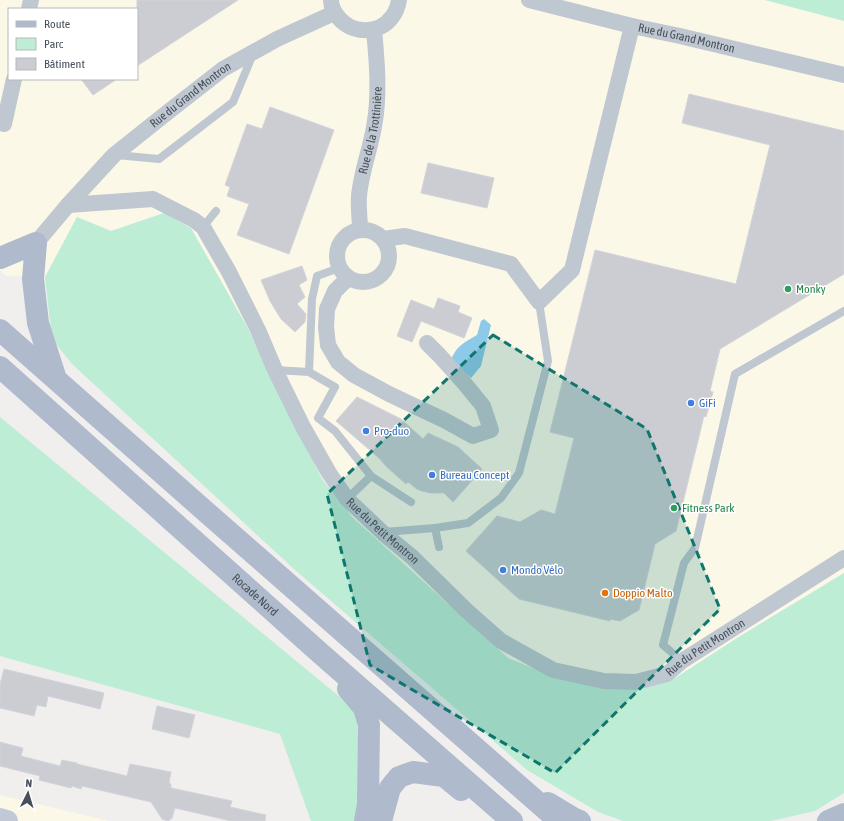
<svg xmlns="http://www.w3.org/2000/svg" width="844" height="821" viewBox="0 0 844 821" font-family="'Asap Condensed',sans-serif">
<style>
.commercial{fill:#fbf8e8;fill-rule:evenodd}
.green{fill:#beedd6}
.water{fill:#8dc9e8}
.building{fill:#cbcdd3;stroke:#d3d4da}
.lines{fill:none;stroke-linecap:round;stroke-linejoin:round}
.lane{stroke:#bfc7d0;stroke-width:8}
.street{stroke:#bfc7d0;stroke-width:16}
.secondary{stroke:#c2c9d6;stroke-width:22}
.primary{stroke:#afbacc;stroke-width:22}
.marked{fill:#0f766e;fill-opacity:0.2;stroke:#0f766e;stroke-width:3;stroke-dasharray:8 5;stroke-linejoin:round}
.leisure-dot{fill:#2e9e5b;stroke:#fff;stroke-width:1.5}
.shop-dot{fill:#3f7fe0;stroke:#fff;stroke-width:1.5}
.food-dot{fill:#e8710a;stroke:#fff;stroke-width:1.5}
.labels{text-anchor:middle;dominant-baseline:central;stroke-width:3;stroke-linejoin:round;paint-order:stroke}
.street-label{font-size:12px;fill:#474f5b;stroke:#fff}
.leisure-label{font-size:12px;fill:#27864d;stroke:#fff;text-anchor:start}
.shop-label{font-size:12px;fill:#366cbe;stroke:#fff;text-anchor:start}
.food-label{font-size:12px;fill:#c56008;stroke:#fff;text-anchor:start}
</style>
<rect width="100%" height="100%" fill="#f1efee"/>
<g class="commercial">
<path d="M0,0H765L844,21V573L737,638L672,680L634,690L562,680L508,658L353,518L322,479L246,325L164,213L111,231L77,217L45,277L6,276L0,270ZM9,9H137V79H9Z"/>
<path d="M0,795L109,821H0Z"/>
</g>
<g class="green">
<path d="M765,0H844V21Z"/>
<path d="M164,213L191,228L246,325L322,479L353,518L508,658L562,680L633,690L672,680L737,638L844,573V793L815,811L771,821H623L598,812L527,770L295,570L72,364L52,339L45,277L77,217L111,231Z"/>
<path d="M0,417L357,711L361,818L359,821H311L280,734L0,656Z"/>
</g>
<path class="water" d="M484,319L491,325L481,366L471,378L451,360C456,346 465,342 477,335L481,321Z"/>
<g class="building">
<path d="M137,0H238L137,66Z"/>
<path d="M81,79H117L93,95Z"/>
<path d="M689,94L844,131V274L720,349L710,391L713,392L706,417L704,416L676,531L655,544L639,610L620,621L610,619V621L519,599L466,551L497,516L520,522L541,510L555,514L574,438L550,432L595,250L736,284L770,145L682,123Z"/>
<path d="M270,107L334,130L289,254L237,235L249,204L227,196L230,187L225,185L247,124L262,129Z"/>
<path d="M428,163L494,178L487,208L421,193Z"/>
<path d="M302,266L307,280L299,285L305,297L297,304L306,314L305,322L295,332L281,319L270,301L261,280Z"/>
<path d="M438,298L460,306L458,312L472,318L464,338L421,321L412,342L397,336L411,300L434,309Z"/>
<path d="M357,397L401,419L423,439L428,433L458,447L482,469L453,502L444,493H431L422,491L417,489L408,482L406,484L387,467L379,458L336,421Z"/>
<path d="M4,669L104,693L100,709L48,696L46,707L37,705L34,716L0,708V684Z"/>
<path d="M157,706L195,715L189,738L152,729Z"/>
<path d="M0,742L23,748L21,756L60,766L62,760L77,763V764L127,776L130,764L171,772L169,783L171,784V788L232,801L230,807L266,815L265,821H231L175,808L172,818L168,821L162,819L151,802L82,786L81,789L72,786L71,788L39,780L40,776L0,766Z"/>
</g>
<g class="lines">
<g class="lane">
<path d="M116,155L159,159L233,102L253,54"/>
<path d="M203,227L216,211"/>
<path d="M275,370L309,372L335,387L318,418L335,431L371,476L411,502"/>
<path d="M309,372L312,299L317,276L339,268"/>
<path d="M347,499L371,476"/>
<path d="M435,528L439,547"/>
<path d="M384,532L435,528L468,523L501,498L519,473L548,361L539,302"/>
<path d="M682,661L663,645L684,563L695,548L735,374L844,311"/>
</g>
<g class="street">
<path d="M331,0C331,7 334,12 338,17C351,34 379,35 392,17C396,12 398,6 399,0"/>
<path id="s1" d="M529,0L632,26L680,36L844,75"/>
<path d="M29,9L31,0"/>
<path d="M4,124L14,79"/>
<path id="s2" d="M68,205L153,199L194,220L203,227L229,272L258,330L275,370L303,427L329,473L347,499L383,533L412,557L467,611L501,641L553,670L604,681L636,682L667,674L682,661L844,558"/>
<circle cx="363" cy="256" r="26"/>
<path id="s3" d="M360,230C360,219 358,207 359,196C361,173 370,150 374,127C380,95 377,62 374,30"/>
<path d="M383,239L405,236L511,264L539,302L572,270L632,26"/>
<path id="s4" d="M36,243L68,205L114,155L168,112L223,69L277,39L334,13"/>
<path d="M348,278L335,291L327,309L326,327L328,345L338,362L354,375L389,394L444,420L473,436L491,430L483,406L465,384L440,356L427,343"/>
</g>
<path class="secondary" d="M0,819L7,821"/>
<g class="primary">
<path d="M0,258L36,243L33,279L38,323L56,379"/>
<path d="M0,330L205,511L559,821"/>
<path id="s5" d="M0,367L320,653L512,821"/>
<path d="M348,689L364,708L369,725L368,804L365,821"/>
<path d="M548,803L573,818L580,821"/>
<path d="M381,821L390,788L399,777L413,772L444,776L461,790"/>
<path d="M828,821L844,814"/>
</g>
</g>
<path class="marked" d="M493,335L647,429L720,609L555,773L370,665L327,494Z"/>
<g class="leisure-dot">
<circle cx="788" cy="289" r="4"/>
<circle cx="674" cy="508" r="4"/>
</g>
<g class="shop-dot">
<circle cx="691" cy="403" r="4"/>
<circle cx="366" cy="431" r="4"/>
<circle cx="432" cy="475" r="4"/>
<circle cx="503" cy="570" r="4"/>
</g>
<circle class="food-dot" cx="605" cy="593" r="4"/>
<g class="labels">
<g class="street-label">
<text stroke="none"><textPath href="#s1" startOffset="162">Rue du Grand Montron</textPath></text>
<text stroke="none"><textPath href="#s4" startOffset="215">Rue du Grand Montron</textPath></text>
<text stroke="none"><textPath href="#s3" startOffset="101">Rue de la Trottinière</textPath></text>
<text stroke="none"><textPath href="#s2" startOffset="499">Rue du Petit Montron</textPath></text>
<text stroke="none"><textPath href="#s5" startOffset="342">Rocade Nord</textPath></text>
<text stroke="none"><textPath href="#s2" startOffset="883">Rue du Petit Montron</textPath></text>
</g>
<g class="leisure-label">
<text x="796" y="289">Monky</text>
<text x="682" y="508">Fitness Park</text>
</g>
<g class="shop-label">
<text x="699" y="403">GiFi</text>
<text x="374" y="431">Pro-duo</text>
<text x="440" y="475">Bureau Concept</text>
<text x="511" y="570">Mondo Vélo</text>
</g>
<g class="food-label">
<text x="613" y="593">Doppio Malto</text>
</g>
</g>
<rect x="8" y="8" width="130" height="72" fill="#ffffff" stroke="#b5b9bd"/>
<rect x="16" y="21" width="20" height="6" fill="#afbacc" stroke="#b5b9bd"/>
<text x="44" y="28" font-size="12" fill="#474f5b">Route</text>
<rect x="16" y="38" width="20" height="12" fill="#beedd6" stroke="#b5b9bd"/>
<text x="44" y="48" font-size="12" fill="#474f5b">Parc</text>
<rect x="16" y="58" width="20" height="12" fill="#cbcdd3" stroke="#b5b9bd"/>
<text x="44" y="68" font-size="12" fill="#474f5b">Bâtiment</text>
<g transform="translate(28 793) rotate(5)" stroke="#ffffff" stroke-width="3" paint-order="stroke">
<path d="M0-3L7 15L0 10L-7 15Z" fill="#474f5b"/>
<text y="-6" font-size="11" font-weight="bold" text-anchor="middle" fill="#474f5b">N</text>
</g>
</svg>
